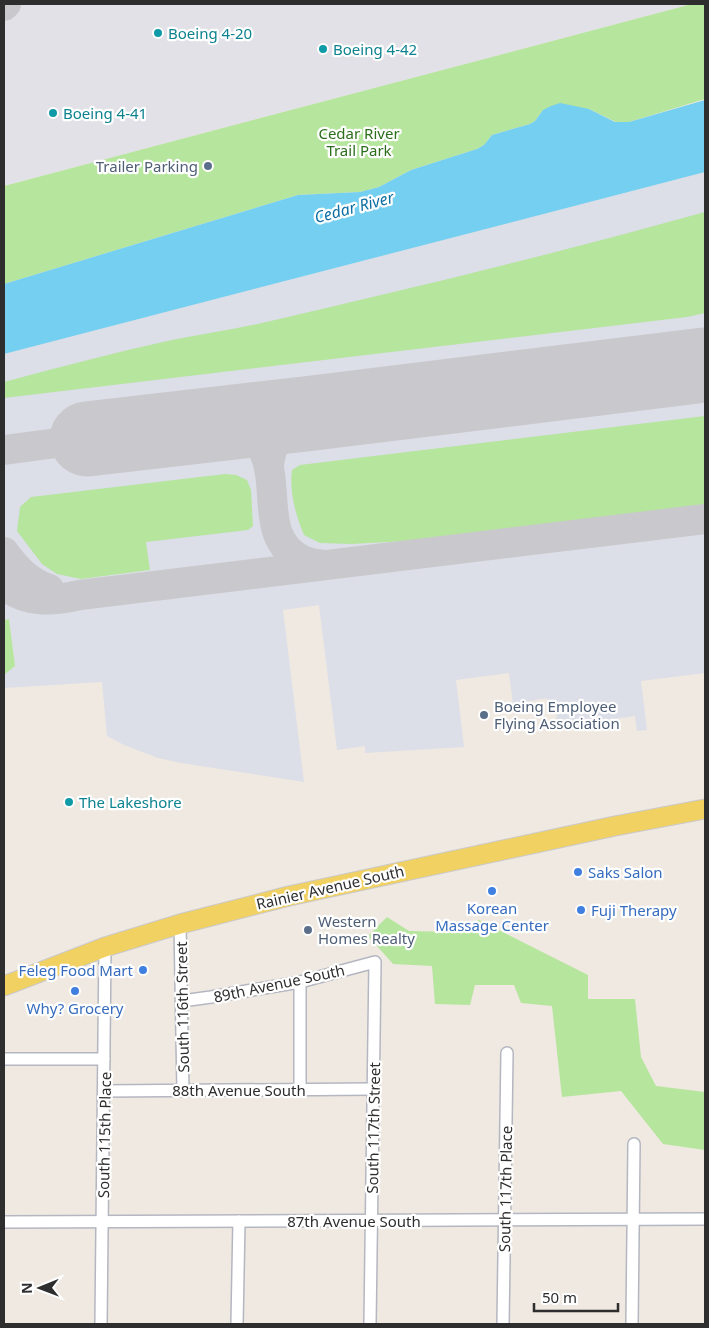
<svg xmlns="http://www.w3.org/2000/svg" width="709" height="1328" viewBox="0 0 709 1328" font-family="'Noto Sans',sans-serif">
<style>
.industrial{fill:#e3e1e8}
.airport{fill:#dcdee8}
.green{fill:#b6e59e}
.water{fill:#75cff0}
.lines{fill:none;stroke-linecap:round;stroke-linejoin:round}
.taxiway{stroke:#c9c8cc;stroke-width:30}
.runway{stroke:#c9c8cc;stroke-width:75}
.minor-casing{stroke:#b4b7c1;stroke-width:14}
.primary-casing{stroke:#c9c9c9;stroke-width:21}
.minor{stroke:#fff;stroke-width:11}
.primary{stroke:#f2d163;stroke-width:19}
.culture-dot{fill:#0f9aa8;stroke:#fff;stroke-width:2}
.service-dot{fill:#5c6f8a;stroke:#fff;stroke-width:2}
.shop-dot{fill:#3f7fe0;stroke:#fff;stroke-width:2}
.labels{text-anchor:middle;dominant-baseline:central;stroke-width:4.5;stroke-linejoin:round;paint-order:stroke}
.culture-label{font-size:15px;fill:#0d838f;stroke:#fff;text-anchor:start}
.park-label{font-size:15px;fill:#2c6e1b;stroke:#fff}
.service-label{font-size:15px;fill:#4e5e75;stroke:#fff;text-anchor:start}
.shop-label{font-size:15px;fill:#366cbe;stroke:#fff;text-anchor:start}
.street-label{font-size:15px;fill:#2e2e2e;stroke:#fff}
.water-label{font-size:16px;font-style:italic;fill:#0d6fa3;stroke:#fff}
</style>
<rect width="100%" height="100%" fill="#efe9e1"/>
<path class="industrial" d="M4,4H692L4,186Z"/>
<path class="airport" d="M705,172V673L641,681L647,730L637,731L635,716L614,719V723L558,729L555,701L547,702V698L513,704L509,673L456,680L464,747L365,753V746L337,750L319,605L283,610L304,782L181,763L158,758L124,745L107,736L102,682L4,688V675L15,666L9,619L4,620V354Z"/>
<g class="green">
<path d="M692,4H705V99L629,122H616L589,109L543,110L535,121L530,124L492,135L484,145L477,149L411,170L379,187L360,192L298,195L4,284V186Z"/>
<path d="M705,212V313L687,317L4,398V382C60,367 116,352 172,340C202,334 232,330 262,323C410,289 558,253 705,212Z"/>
<path d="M705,416V505L406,541L352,544L320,543L304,535C296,516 289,492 292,470L300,465Z"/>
<path d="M225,474L236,475L247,480L251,490L253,526L248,530L146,542L150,570L81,579L57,574L42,564L17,531L20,507L31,497Z"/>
<path d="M9,619L15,666L4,675V620Z"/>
<path d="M387,917L409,931L456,932L479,920L588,975V999H635L641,1057L656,1086L705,1092V1150L663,1144L621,1091L562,1097L552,1006L521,1003L514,985H475L470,1005L435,1004L432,966L393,964L368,936Z"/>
</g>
<path class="water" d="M705,100V172L4,354V284L298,195L360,192L379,187L411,170L477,149L484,145L492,135L530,124L535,121L543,110L551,106L560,103L589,109L615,122H629Z"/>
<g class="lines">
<g class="taxiway">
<path d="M4,6L6,4"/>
<path d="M648,371L684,363L705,356"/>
<path d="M227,422C304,448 244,531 302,560C309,563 316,564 324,565"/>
<path d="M4,450L87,439"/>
<path d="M269,465C272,437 284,430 305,414"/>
<path d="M4,552C16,569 29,582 49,589"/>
<path d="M4,585C27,604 53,601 80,595L705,519"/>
</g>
<path class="runway" d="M87,439L305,414L705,365"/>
<defs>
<g id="minor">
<path d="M180,924L183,1091"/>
<path d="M182,1001L211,997L300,982L375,962L370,1324"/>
<path d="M4,1059H104"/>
<path d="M300,1090V982"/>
<path d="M105,1091L373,1089"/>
<path d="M4,1222L705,1219"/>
<path d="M101,1324L105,947"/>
<path d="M237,1324L239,1221"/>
<path d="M503,1324L507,1053"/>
<path d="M632,1324L634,1144"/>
</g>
<path id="primary" d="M4,986L105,947L180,924L289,896L615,826L705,809"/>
</defs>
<use href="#minor" class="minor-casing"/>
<use href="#primary" class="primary-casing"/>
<use href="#minor" class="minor"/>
<use href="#primary" class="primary"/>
</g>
<g class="culture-dot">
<circle cx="158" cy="33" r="5"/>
<circle cx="323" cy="49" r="5"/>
<circle cx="53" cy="113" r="5"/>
<circle cx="69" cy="802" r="5"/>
</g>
<g class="service-dot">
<circle cx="208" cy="166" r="5"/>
<circle cx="484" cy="715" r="5"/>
<circle cx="308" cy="930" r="5"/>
</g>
<g class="shop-dot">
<circle cx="578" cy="872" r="5"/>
<circle cx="492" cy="891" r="5"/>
<circle cx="581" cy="910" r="5"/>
<circle cx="143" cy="970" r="5"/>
<circle cx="75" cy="991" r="5"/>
</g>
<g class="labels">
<g class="culture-label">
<text x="168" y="33">Boeing 4-20</text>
<text x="333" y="49">Boeing 4-42</text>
<text x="63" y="113">Boeing 4-41</text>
<text x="79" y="802">The Lakeshore</text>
</g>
<g class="park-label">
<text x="359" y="133">Cedar River<tspan x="359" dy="17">Trail Park</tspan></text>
</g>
<g class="service-label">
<text x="198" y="166" text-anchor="end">Trailer Parking</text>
<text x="494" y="706">Boeing Employee<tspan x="494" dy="17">Flying Association</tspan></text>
<text x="318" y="921">Western<tspan x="318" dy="17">Homes Realty</tspan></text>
</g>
<g class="shop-label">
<text x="588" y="872">Saks Salon</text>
<text x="492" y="908" text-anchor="middle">Korean<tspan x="492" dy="17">Massage Center</tspan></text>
<text x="591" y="910">Fuji Therapy</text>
<text x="133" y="970" text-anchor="end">Feleg Food Mart</text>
<text x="75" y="1008" text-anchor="middle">Why? Grocery</text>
</g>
<g class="street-label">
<text transform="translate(330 887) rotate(-13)">Rainier Avenue South</text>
<text transform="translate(279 983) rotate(-12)">89th Avenue South</text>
<text transform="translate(182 1007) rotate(-91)">South 116th Street</text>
<text x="239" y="1090">88th Avenue South</text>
<text transform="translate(373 1128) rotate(-89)">South 117th Street</text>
<text transform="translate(104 1135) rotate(-89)">South 115th Place</text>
<text transform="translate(505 1189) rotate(-89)">South 117th Place</text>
<text x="354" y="1221">87th Avenue South</text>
</g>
<g class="water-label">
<text transform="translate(354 207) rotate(-15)">Cedar River</text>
</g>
</g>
<rect width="709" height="1328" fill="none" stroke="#2e2e2e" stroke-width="10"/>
<g transform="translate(40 1288) rotate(269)" stroke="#ffffff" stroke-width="4" paint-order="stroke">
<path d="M0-4L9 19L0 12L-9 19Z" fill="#2e2e2e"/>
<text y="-8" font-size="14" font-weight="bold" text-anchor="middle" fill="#2e2e2e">N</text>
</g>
<path d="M534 1303v8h84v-8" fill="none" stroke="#2e2e2e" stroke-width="2.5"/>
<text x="542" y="1303" font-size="15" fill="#2e2e2e" stroke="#ffffff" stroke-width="4" paint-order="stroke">50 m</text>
</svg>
